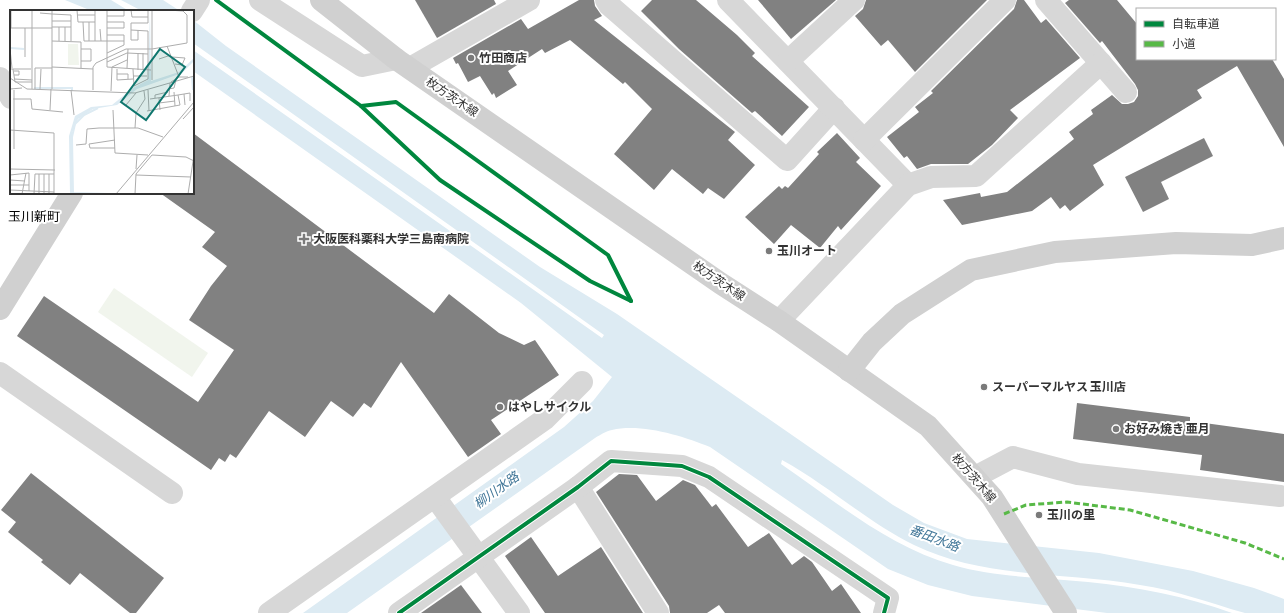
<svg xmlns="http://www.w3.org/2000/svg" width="1284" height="613" viewBox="0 0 1284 613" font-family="'Alegreya Sans','Noto Sans JP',sans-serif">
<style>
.green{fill:#f1f5ed}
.water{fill:#ddebf3}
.building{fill:#818181}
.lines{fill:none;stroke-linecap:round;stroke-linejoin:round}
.street{stroke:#d7d7d7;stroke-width:22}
.secondary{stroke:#d0d0d0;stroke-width:22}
.quiet{stroke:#58b947;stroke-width:3;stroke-dasharray:6 3;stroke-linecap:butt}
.cycleway-casing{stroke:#fff;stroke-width:6}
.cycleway{stroke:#00873e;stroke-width:4}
.poi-dot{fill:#7a7a7a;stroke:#fff;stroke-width:1.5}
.labels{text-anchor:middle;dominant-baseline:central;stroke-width:4;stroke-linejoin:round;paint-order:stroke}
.poi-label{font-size:12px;font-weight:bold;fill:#333;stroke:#fff;text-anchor:start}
.street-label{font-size:12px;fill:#333;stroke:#fff}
.neighbourhood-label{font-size:13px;fill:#000;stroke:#fff}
.water-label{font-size:13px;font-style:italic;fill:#3f7597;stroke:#fff}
.inset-river{fill:none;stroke:#ddebf3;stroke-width:2}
.inset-road{fill:none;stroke:#adadad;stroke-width:1}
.view{fill:#0f766e;fill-opacity:0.15;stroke:#0f766e;stroke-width:2}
.inset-edge{fill:none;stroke:#333;stroke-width:2}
</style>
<rect width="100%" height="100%" fill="#fff"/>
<path class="green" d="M114,288L208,353L192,377L98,312Z"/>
<g class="water">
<path d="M65,0H111L129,11H92Z"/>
<path d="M121,0H163L180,11H142Z"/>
<path d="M193,20L226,46L540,267L617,314L893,505L924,523L967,539L1099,553L1193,571L1254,588L1284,599V613C1272,613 1256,613 1245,613C1209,603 1176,590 1140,585C1065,572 984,579 914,545C867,522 828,485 782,460L781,464C835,501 889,547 953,565C997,578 1042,577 1088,582C1136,587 1186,596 1232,613H1107L972,596L928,585L888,569L710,447C683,436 641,423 612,430C606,431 600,435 595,438L347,613H303L564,427L593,401L612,377L521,303L193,71V50L602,338L604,335L193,43Z"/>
</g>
<g class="building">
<path d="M415,0H494L496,4L437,38Z"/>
<path d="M579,0H594L595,6L602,16L594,20L735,132L728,140L755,165L724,199L708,188L703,194L672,169L654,190L614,154L652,109L625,82L623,84L570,40L545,53L542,49L508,71L517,85L496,98L494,93L492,95L480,76L468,82L458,63L456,64L453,58L521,19L528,29Z"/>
<path d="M652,0H696L737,35L755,53L752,56L809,107L782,136L755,111L752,113L679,49L641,11Z"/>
<path d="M758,0H836L791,39Z"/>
<path d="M866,0H987L915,72L888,40L881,46L855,16L863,9Z"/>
<path d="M1017,0H1024L1041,23L1046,19L1080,58L1010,110L1018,118L992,145L968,164H931L917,169L907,156L904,158L887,137L919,112L915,107L933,93L931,91L1014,9Z"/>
<path d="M1069,0H1117L1137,24V59H1272L1284,79V147L1237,66L1197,90L1202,98L1093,165L1104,185L1070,211L1065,205L1060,209L1051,197L1032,211L962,225L943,200L980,193L981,197L1007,192L1074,139L1069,132L1093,114L1091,110L1112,95L1122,104H1128L1134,102L1138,96V90L1135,84L1102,41L1100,43L1065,3Z"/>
<path d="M193,133L434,313L449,294L499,333L524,345L535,340L559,375L491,420L501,434L468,457L401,362L371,408L364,403L353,417L331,401L305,437L269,411L236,458L230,454L225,462L219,458L211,470L17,336L44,296L198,402L234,350L189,320L211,286L227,266L202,247L215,232L160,193H193Z"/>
<path d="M837,133L860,158L856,162L881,186L841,230L838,226L820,248L791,225L774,244L745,217L779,186L782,189L785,186L788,188L819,154L817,152Z"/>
<path d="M1204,138L1213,156L1161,182L1169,199L1143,212L1125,177Z"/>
<path d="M1077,403L1190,417V421L1284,434V482L1200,470L1202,455L1073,439Z"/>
<path d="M31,473L164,578L136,613H130L80,573L70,585L41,562L43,560L8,532L16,522L1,510Z"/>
<path d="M619,474L637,475L656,501L683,480L695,485L712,507L716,504L748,547L769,533L792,565L804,556L812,562L832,591L841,584L861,613H725L719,605L707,613H670L669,606L596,492Z"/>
<path d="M531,537L558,576L601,547L643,613H545L505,556Z"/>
<path d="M461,585L482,613H421Z"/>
</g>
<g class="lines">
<g class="street">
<path d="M260,0L362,66L396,59"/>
<path d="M606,0L609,5L787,160L834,108"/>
<path d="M728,0L908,185"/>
<path d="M1046,0L1126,92"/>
<path d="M192,11L199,0"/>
<path d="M788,61L854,0"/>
<path d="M410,68L529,0"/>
<path d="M0,78L11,98"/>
<path d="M864,140L1005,0"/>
<path d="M779,321L908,185L931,177L976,176L1101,63"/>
<path d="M0,373L172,493"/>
<path d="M975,477L1013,457L1078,474L1280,496"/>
<path d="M578,487L658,613"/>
<path d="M435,497L519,613"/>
<path d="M269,613L545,419L582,382"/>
<path d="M399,613L578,487L611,461L682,466L709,477L888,598L884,613"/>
</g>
<g class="secondary">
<path d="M321,0L396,59L720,283L779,321L928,426L992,497L1066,613"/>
<path d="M0,309L72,193"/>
<path d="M849,371L872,342L902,314L971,270L1055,252L1176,243L1252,245L1284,238"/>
</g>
<path class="quiet" d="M1004,514L1026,505L1067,502L1130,510L1245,543L1284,559"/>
<defs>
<g id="cycleway">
<path d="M216,0L361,106L396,102L608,255L631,301"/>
<path d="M361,106L440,180L590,281L631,301"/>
<path d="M399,613L578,487L611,461L682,466L709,477L888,598L884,613"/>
</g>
</defs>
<use href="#cycleway" class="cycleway-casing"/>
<use href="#cycleway" class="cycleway"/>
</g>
<g class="poi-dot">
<circle cx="471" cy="58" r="4"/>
<path d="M302 233h4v4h4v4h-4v4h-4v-4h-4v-4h4z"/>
<circle cx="769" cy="251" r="4"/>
<circle cx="984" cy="387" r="4"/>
<circle cx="500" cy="407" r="4"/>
<circle cx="1116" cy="429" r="4"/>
<circle cx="1039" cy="515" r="4"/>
</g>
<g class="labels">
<g class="poi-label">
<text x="479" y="58">竹田商店</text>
<text x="313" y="239">大阪医科薬科大学三島南病院</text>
<text x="777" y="251">玉川オート</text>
<text x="992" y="387">スーパーマルヤス 玉川店</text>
<text x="508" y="407">はやしサイクル</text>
<text x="1124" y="429">お好み焼き 亜月</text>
<text x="1047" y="515">玉川の里</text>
</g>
<g class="street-label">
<text transform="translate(452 97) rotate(34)">枚方茨木線</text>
<text transform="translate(719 281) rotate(34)">枚方茨木線</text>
<text transform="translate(974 478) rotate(49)">枚方茨木線</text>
</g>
<g class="neighbourhood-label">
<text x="34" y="217">玉川新町</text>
</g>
<g class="water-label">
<text transform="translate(497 491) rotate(-36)">柳川水路</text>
<text transform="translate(934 539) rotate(21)">番田水路</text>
</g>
</g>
<g transform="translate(10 10)">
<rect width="184" height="184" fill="#fff"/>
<path d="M58,34H68L69,55H58Z" fill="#f1f5ed"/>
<path d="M140,0L141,71L169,62L184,48V51L172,63L127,79L107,95L83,99L68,109L62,123L63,184H60L59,126L65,106L81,97L102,95L123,78L138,70Z" fill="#ddebf3"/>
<path class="inset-river" d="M1,38L14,39M182,67L183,80M24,78H62V81M62,183L99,184M63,184L62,127L65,114L74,105L88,98"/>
<path class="inset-road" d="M67,0L68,12H85M85,0V31M97,0V57L141,60M121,0L122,7H138M30,3L42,4M42,4L61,5V31M67,5H85M97,6H114V0M42,11H61M73,12L74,31H114M79,12V31M97,12H114V18H97M42,17H61M49,17V31M55,17V31M0,18H42M1,18V0M90,19L91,31M121,20L138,21V69L124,76L123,59M128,20V30H121V13H138V0M97,25H114V35L97,43M42,31L71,32V58M157,36L169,67M0,39L2,58M71,39H81V51H71M128,43V60M15,47V18M162,47L175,48L172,55L165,54M149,49L161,45M97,52L117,43L138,44M42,57L83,59M25,58H42M117,58L118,39M0,59H21M3,59L5,72H22M107,59V70L123,69M133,60V43M4,61H9V65H4M107,64H118V69M123,66H137M0,68L17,79L125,83L184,66M4,69L22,70M142,70V0M161,72L169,67H178M0,79L12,78M22,79V0M25,79V58M30,79L31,59M42,79V0M159,79L164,78L166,70M4,80V139M61,80L64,105M83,80V57L86,53L116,39H142L177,33V5L173,1L158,0M138,80L139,101M101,81L102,57L117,50M164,82L165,96M174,84L180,83V91M168,85L174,84L175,95M159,86L160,73M145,88V85L158,82M149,88L150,100M3,89H21L22,99L53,102M149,93L165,91M116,95L126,83M40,100L41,79M103,100L105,143L138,145M137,101L170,95L168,85L140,89M173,109L184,97M125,118L126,103L135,89L134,81M0,120L44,123V184M105,130L79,134L80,138H105M66,135L76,134L77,119L89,118H128L153,127M0,159L45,160M126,159L127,145M34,164V184M126,164L142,145L176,147L184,151M0,165L19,163V181M126,165L181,167M0,170L15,171M0,175H19M0,180L44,182M12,184L16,163M24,184L25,164H29M29,184V164H44M39,184V164M106,184L184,92M125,184L126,164M178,184L184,145"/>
<path class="view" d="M150,39L175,57L136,110L111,92Z"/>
<rect width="184" height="184" class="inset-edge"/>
</g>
<rect x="1136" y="8" width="140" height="52" fill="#ffffff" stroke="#adadad"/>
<rect x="1144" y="21" width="20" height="6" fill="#00873e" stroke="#adadad"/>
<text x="1172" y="28" font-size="12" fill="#333333">自転車道</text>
<rect x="1144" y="41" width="20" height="6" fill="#58b947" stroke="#adadad"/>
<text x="1172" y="48" font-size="12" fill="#333333">小道</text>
</svg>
